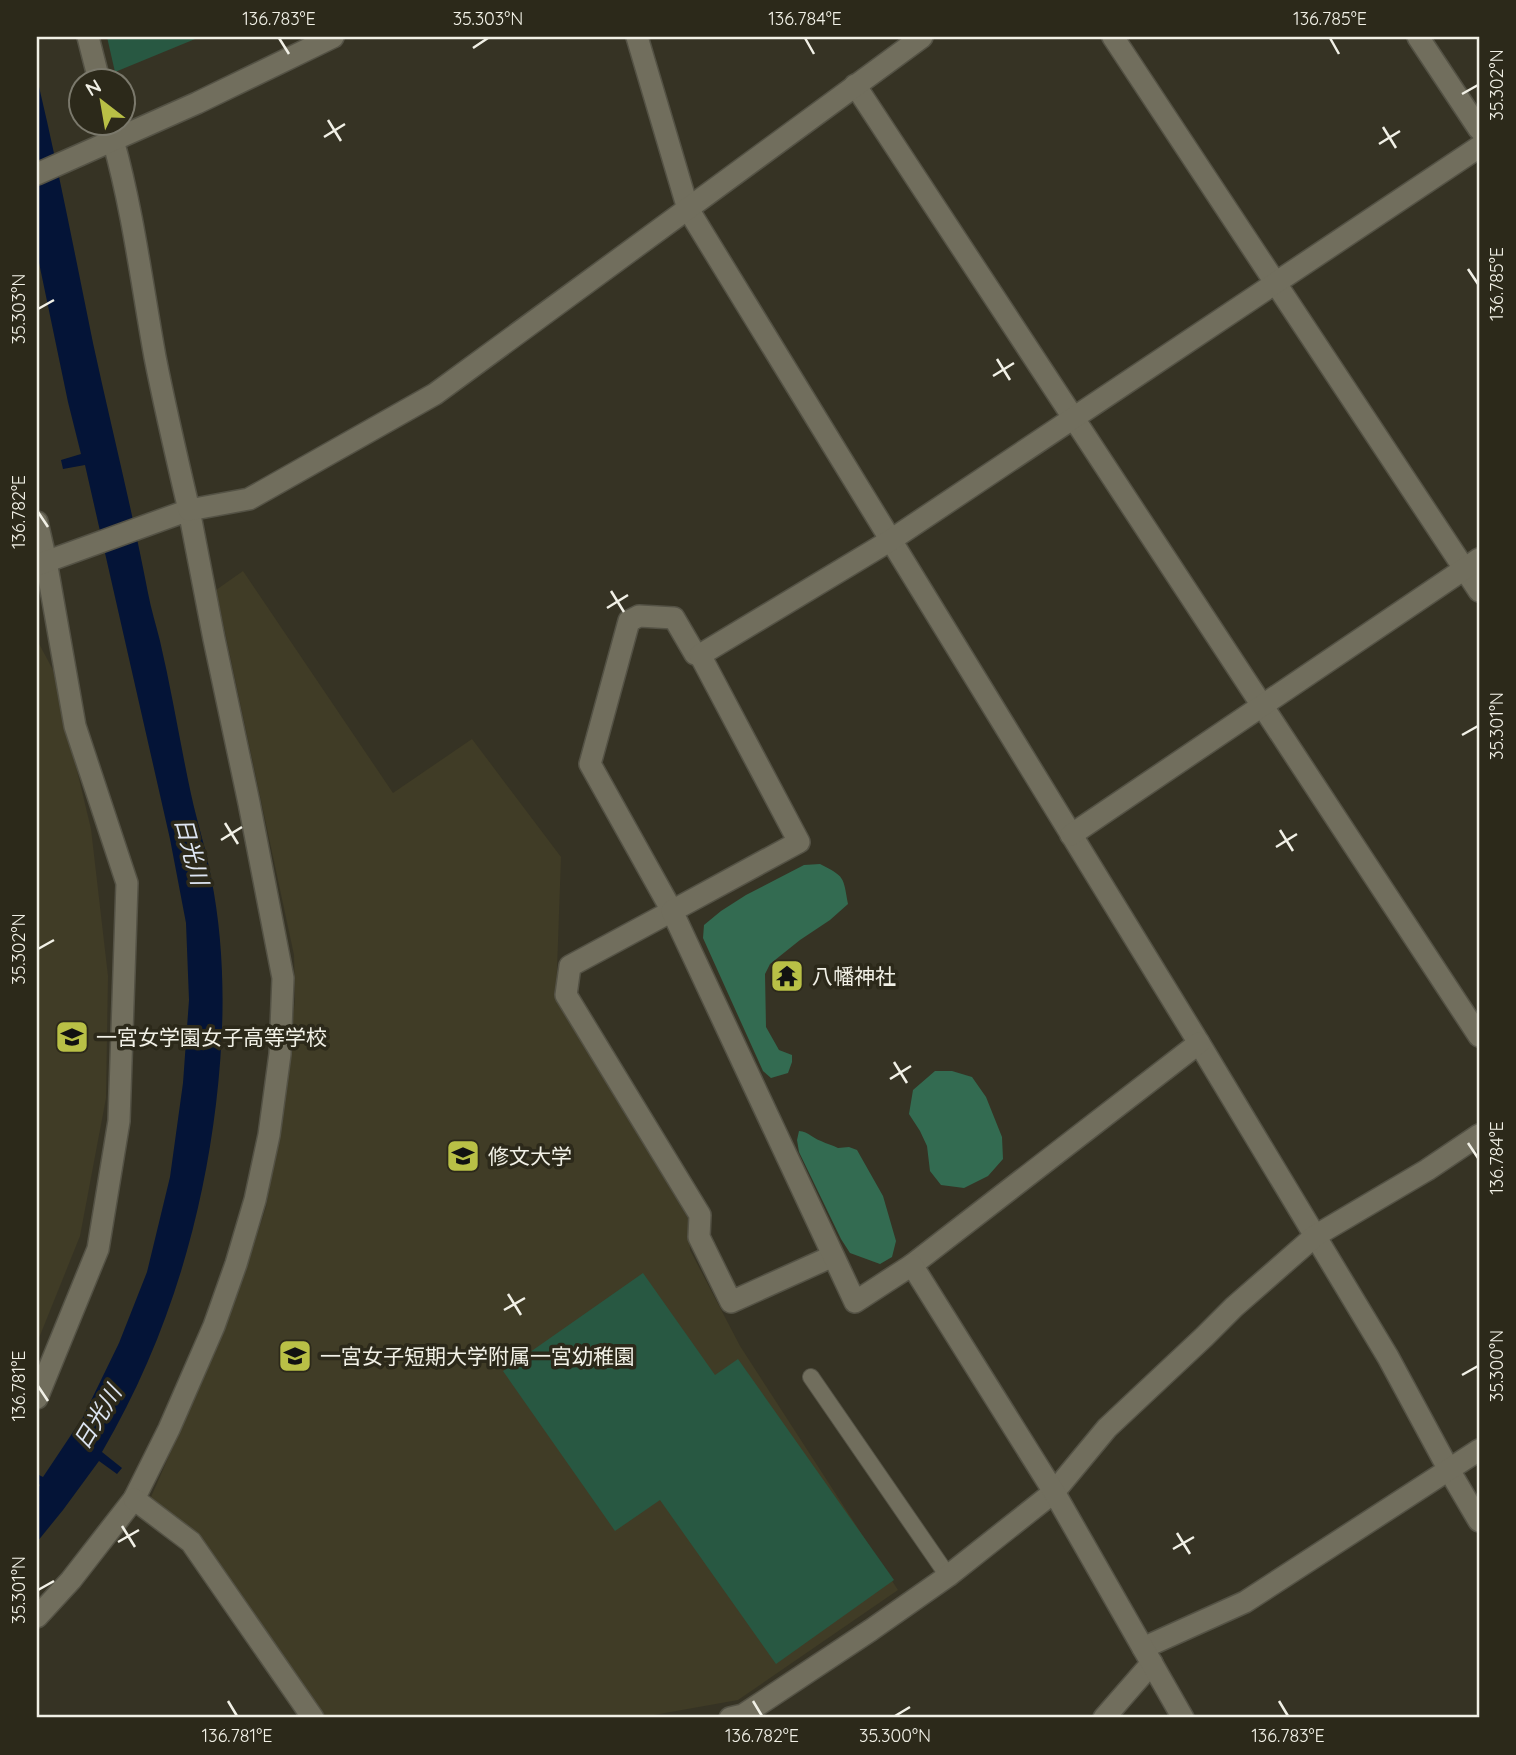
<svg xmlns="http://www.w3.org/2000/svg" width="1516" height="1755" viewBox="0 0 1516 1755" font-family="Quicksand,'Noto Sans JP',sans-serif">
<style>
.built{fill:#403c26}
.green{fill:#285842}
.forest{fill:#336b51}
.water{fill:#041437}
.lines{fill:none;stroke-linecap:round;stroke-linejoin:round}
.service-casing{stroke:#545245;stroke-width:18}
.minor-casing{stroke:#545245;stroke-width:24}
.tertiary-casing{stroke:#545245;stroke-width:24}
.service{stroke:#716e5d;stroke-width:16}
.minor{stroke:#716e5d;stroke-width:21}
.tertiary{stroke:#716e5d;stroke-width:21}
.ticks{fill:none;stroke:#f1f0e6;stroke-width:2.5}
.labels{text-anchor:middle;dominant-baseline:central;stroke-width:7;stroke-linejoin:round;paint-order:stroke}
.poi-label{font-size:21px;fill:#f1f0e6;stroke:#2c291a;text-anchor:start}
.water-label{font-size:23px;font-style:italic;fill:#dde5f2;stroke:#2c291a}
.neatline{fill:none;stroke:#f1f0e6;stroke-width:2.5}
.ticks-label{font-size:18px;text-anchor:middle;fill:#f1f0e6}
</style>
<rect width="100%" height="100%" fill="#363324"/>
<g class="built">
<path d="M243,571L393,793L472,739L561,857L556,998L689,1220L690,1250L740,1346L898,1590L738,1700L637,1718H325L201,1541L151,1497L213,1355L244,1275L266,1207L284,1105L295,999L294,955L216,590Z"/>
<path d="M37,640L53,670L91,829L108,976L106,1098L80,1236L37,1343Z"/>
</g>
<g class="green">
<path d="M107,37H200L115,72Z"/>
<path d="M643,1273L715,1375L738,1359L894,1580L776,1664L660,1500L615,1531L503,1371Z"/>
</g>
<g class="forest">
<path d="M820,864C845,877 843,876 848,904L830,920L800,940L770,964L765,974L766,1027L779,1050L792,1055V1062L788,1073L771,1078L763,1071L703,938L704,925L721,911L746,895L804,865Z"/>
<path d="M935,1071H952L972,1077L986,1097L1002,1137L1003,1159L988,1176L964,1188L941,1185L930,1171L927,1146L920,1131L909,1114L913,1090Z"/>
<path d="M799,1131C809,1132 812,1138 821,1141C827,1144 832,1145 838,1148L849,1147L857,1150L883,1196L896,1241L892,1257L880,1264L850,1253L841,1239L799,1152L797,1140Z"/>
</g>
<path class="water" d="M37,78C58,166 75,255 93,343C111,426 132,509 148,593C151,609 156,625 160,641C172,692 180,743 191,794C197,822 206,849 211,877C226,952 225,1028 216,1104C201,1228 165,1344 102,1452L122,1468L117,1474L99,1461L63,1510L37,1542V1490L40,1485L37,1483V1474L43,1477L83,1417L119,1343L147,1272L170,1177L183,1083L189,1000L186,923L170,839L85,465L63,469L61,460L81,454L68,402L37,253Z"/>
<g class="lines">
<defs>
<path id="service" d="M811,1377L948,1576"/>
<g id="minor">
<path d="M88,37L99,80"/>
<path d="M637,37L688,209L1199,1043L1388,1357L1449,1470L1479,1521"/>
<path d="M1113,37L1479,591"/>
<path d="M1418,37L1479,129"/>
<path d="M855,85L1479,1036"/>
<path d="M109,122L113,140"/>
<path d="M37,522L46,561L75,726L127,883L119,1121L98,1249L37,1398"/>
<path d="M37,565L189,510L214,639L249,803L283,978L280,1054L269,1135L255,1200L236,1264L214,1326L169,1429L134,1499L71,1580L37,1617"/>
<path d="M700,655L695,654L674,618L639,616L629,621L590,764L672,911L570,966L566,995L700,1215L699,1237L731,1302L833,1256"/>
<path d="M1071,835L1479,559"/>
<path d="M912,1265L1199,1043"/>
<path d="M134,1499L191,1542L313,1718"/>
<path d="M1143,1648L1245,1602L1479,1450"/>
<path d="M730,1718L743,1715L871,1630L948,1576L1054,1492L1107,1428L1204,1337L1234,1307L1315,1236L1427,1170L1479,1135"/>
<path d="M1104,1718L1152,1663"/>
<path d="M1183,1718L1054,1492L912,1265L855,1302L672,911L799,842L700,655L891,540L1479,147"/>
</g>
<g id="tertiary">
<path d="M113,140C133,211 142,285 155,357C165,408 177,459 189,510L249,499L435,394L922,37"/>
<path d="M37,174L197,103L333,37"/>
</g>
</defs>
<use href="#service" class="service-casing"/>
<use href="#minor" class="minor-casing"/>
<use href="#tertiary" class="tertiary-casing"/>
<use href="#service" class="service"/>
<use href="#minor" class="minor"/>
<use href="#tertiary" class="tertiary"/>
</g>
<path class="ticks" d="M279,38L289,54M805,38L814,54M1330,38L1339,54M473,48L488,38M1462,94L1478,85M328,120L341,141M1383,127L1396,148M324,137L345,124M1379,144L1400,131M1468,269L1478,284M38,309L54,300M997,359L1010,380M993,376L1014,363M38,512L48,527M611,591L624,612M607,608L628,595M1462,735L1478,726M225,823L238,844M1280,830L1293,851M221,840L242,827M1276,847L1297,834M38,949L54,940M894,1062L907,1083M890,1079L911,1066M1468,1143L1478,1158M508,1294L521,1315M504,1310L525,1298M1462,1375L1478,1366M38,1386L48,1401M122,1526L135,1547M1177,1533L1190,1554M118,1542L139,1530M1173,1549L1194,1537M38,1590L54,1581M228,1701L237,1716M753,1701L762,1716M1279,1701L1288,1716M895,1716L910,1707"/>
<defs>
<symbol id="temple-square" viewBox="-11 -11 22 22"><rect x="-9" y="-9" width="18" height="18" rx="4" fill="#b9c046" stroke="#2c291a"/><path d="M0-6L5-2H3V0L6.5 2.5H4V6H1.5V3h-3V6H-4V2.5H-6.5L-3 0V-2H-5Z" fill="#111"/></symbol>
<symbol id="school-square" viewBox="-11 -11 22 22"><rect x="-9" y="-9" width="18" height="18" rx="4" fill="#b9c046" stroke="#2c291a"/><path d="M0-5L7-2L0 1L-7-2ZM-4 1L0 2.5L4 1V4Q0 6-4 4Z" fill="#111"/></symbol>
<symbol id="university-square" viewBox="-11 -11 22 22"><rect x="-9" y="-9" width="18" height="18" rx="4" fill="#b9c046" stroke="#2c291a"/><path d="M0-5L7-2L0 1L-7-2ZM-4 1L0 2.5L4 1V4Q0 6-4 4Z" fill="#111"/></symbol>
</defs>
<g fill-rule="evenodd">
<use href="#temple-square" x="768" y="957" width="38" height="38"/>
<use href="#school-square" x="53" y="1018" width="38" height="38"/>
<use href="#university-square" x="444" y="1137" width="38" height="38"/>
<use href="#school-square" x="276" y="1337" width="38" height="38"/>
</g>
<g class="labels">
<g class="poi-label">
<text x="812" y="976">八幡神社</text>
<text x="96" y="1037">一宮女学園女子高等学校</text>
<text x="488" y="1156">修文大学</text>
<text x="320" y="1356">一宮女子短期大学附属一宮幼稚園</text>
</g>
<g class="water-label">
<text transform="translate(192 851) rotate(75)">日光川</text>
<text transform="translate(97 1417) rotate(-59)">日光川</text>
</g>
</g>
<rect width="1516" height="1755" fill="none" stroke="#2c291a" stroke-width="77"/>
<g transform="translate(102 102) rotate(329)"><circle r="33" fill="#2c291a" stroke="#7b796c" stroke-width="2"/>
<path d="M0-5L12 26L0 18L-12 26Z" fill="#b9c046"/>
<text y="-10" font-size="19" font-weight="bold" text-anchor="middle" fill="#f1f0e6">N</text>
</g>
<rect x="38" y="38" width="1440" height="1678" class="neatline"/>
<g class="ticks-label">
<text x="279" y="25">136.783°E</text>
<text x="488" y="25">35.303°N</text>
<text x="805" y="25">136.784°E</text>
<text x="1330" y="25">136.785°E</text>
<text transform="translate(1497 85) rotate(-90)" y="6">35.302°N</text>
<text transform="translate(1497 284) rotate(-90)" y="6">136.785°E</text>
<text transform="translate(19 309) rotate(-90)" y="6">35.303°N</text>
<text transform="translate(19 512) rotate(-90)" y="6">136.782°E</text>
<text transform="translate(1497 726) rotate(-90)" y="6">35.301°N</text>
<text transform="translate(19 949) rotate(-90)" y="6">35.302°N</text>
<text transform="translate(1497 1158) rotate(-90)" y="6">136.784°E</text>
<text transform="translate(1497 1366) rotate(-90)" y="6">35.300°N</text>
<text transform="translate(19 1386) rotate(-90)" y="6">136.781°E</text>
<text transform="translate(19 1590) rotate(-90)" y="6">35.301°N</text>
<text x="237" y="1742">136.781°E</text>
<text x="762" y="1742">136.782°E</text>
<text x="895" y="1742">35.300°N</text>
<text x="1288" y="1742">136.783°E</text>
</g>
</svg>
